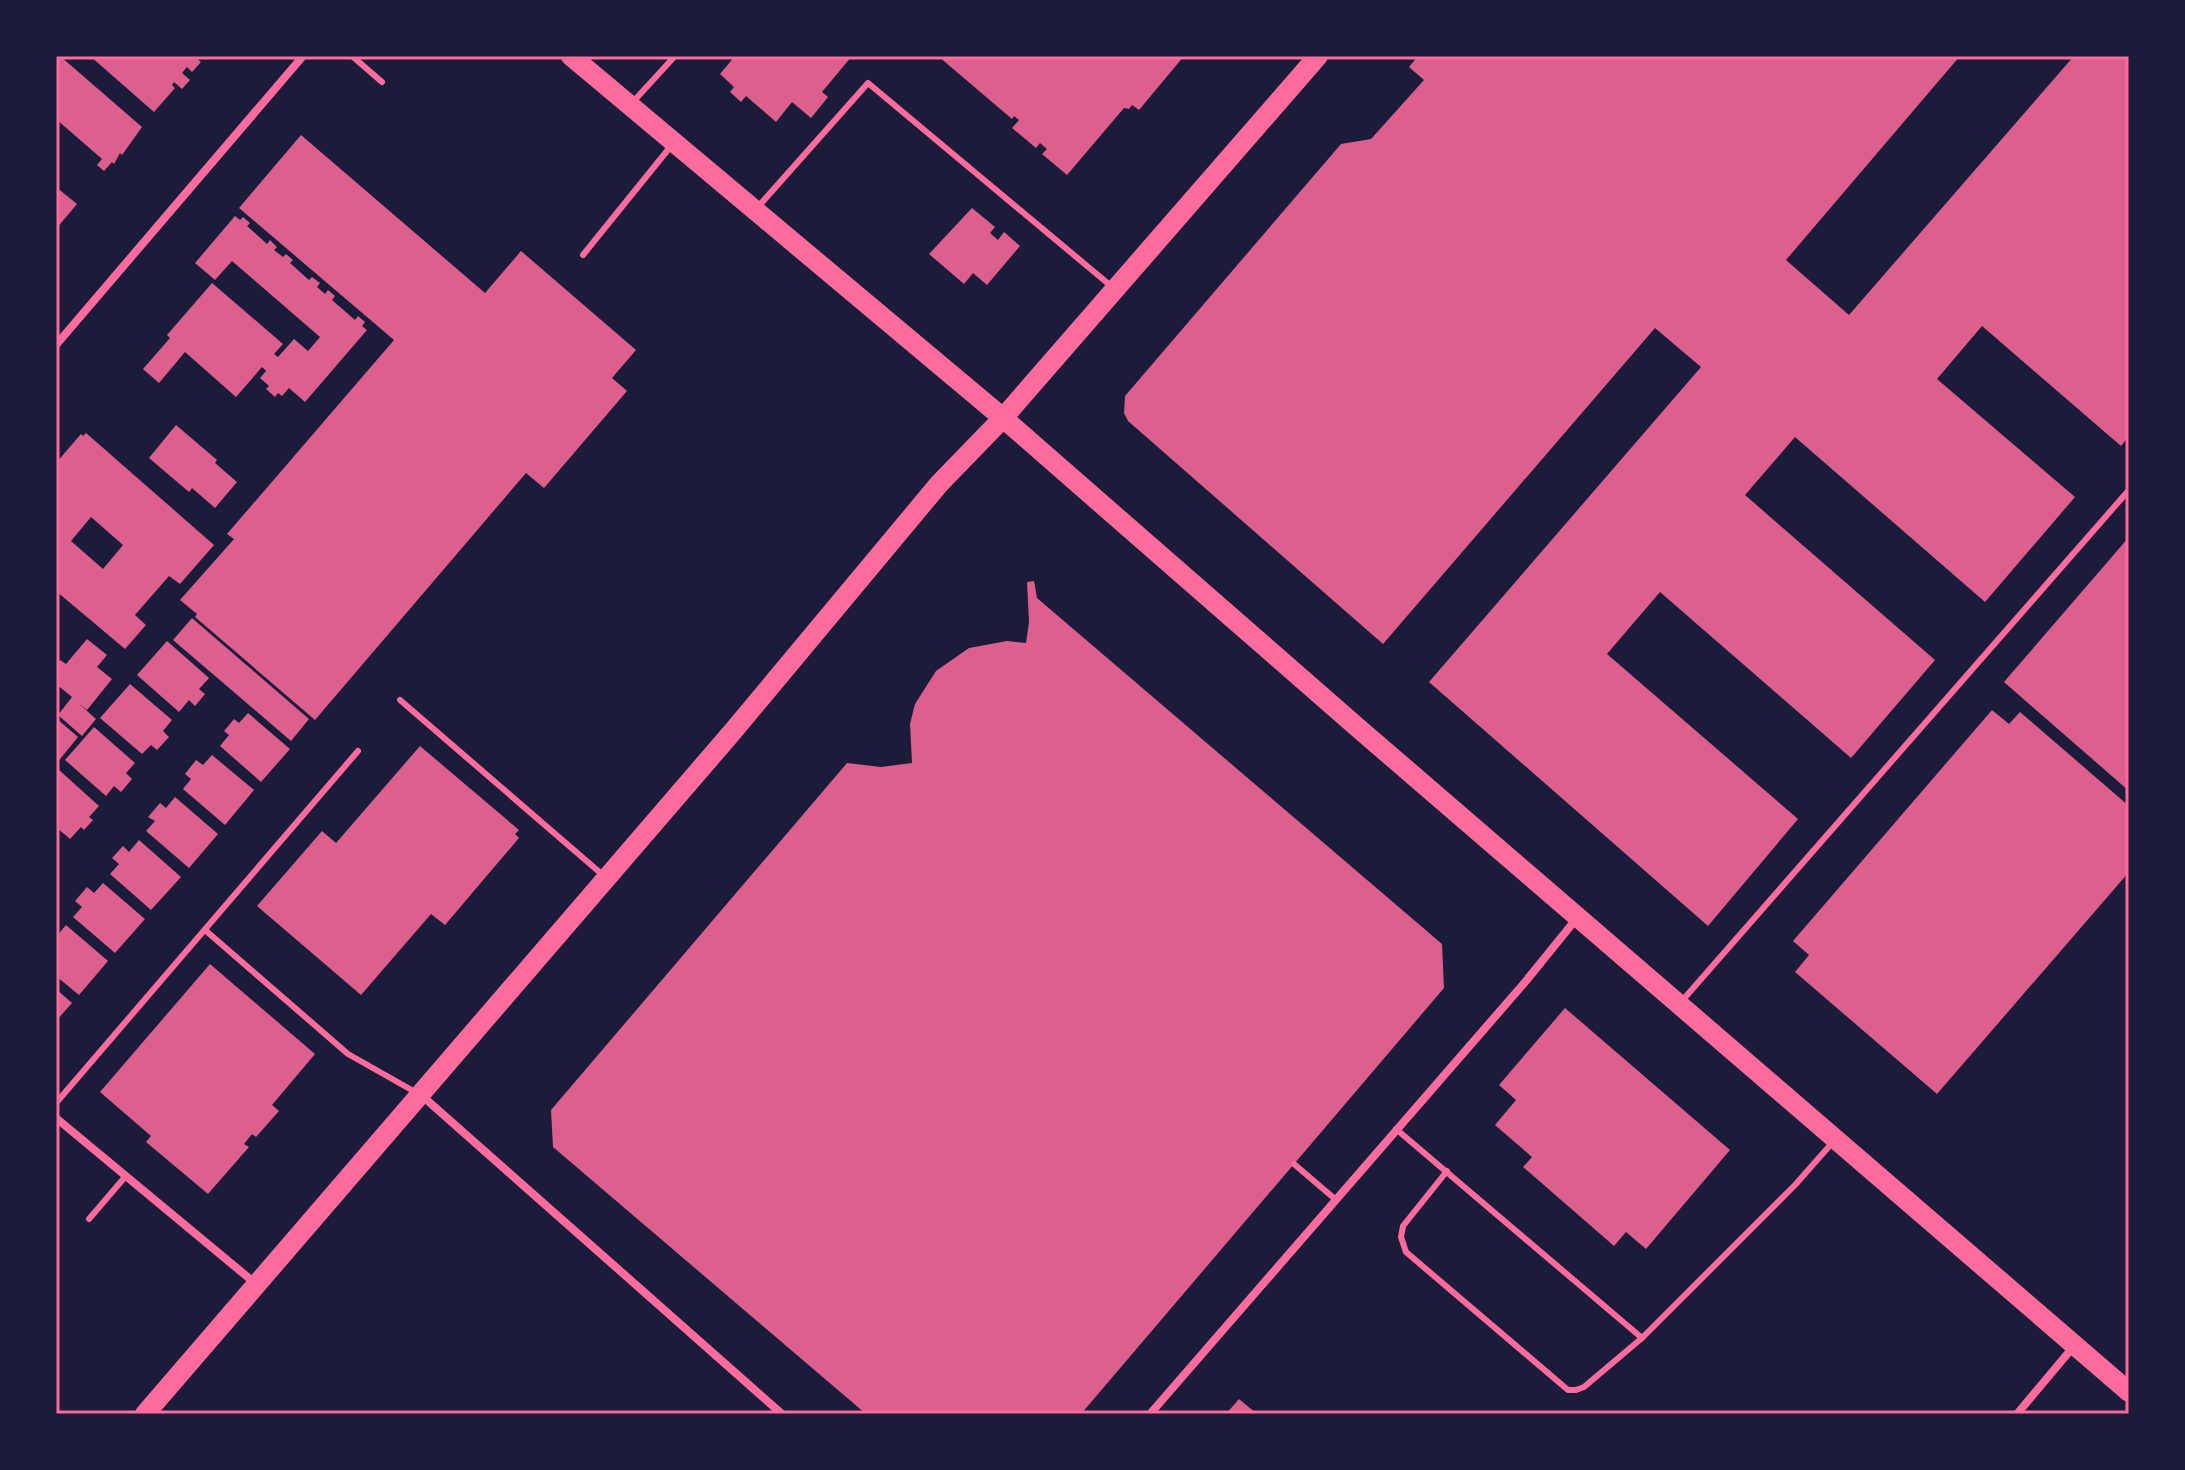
<svg xmlns="http://www.w3.org/2000/svg" width="2185" height="1470" viewBox="0 0 2185 1470" font-family="Arial,sans-serif">
<style>
.building{fill:#dd5f8e;fill-rule:evenodd}
.lines{fill:none;stroke-linecap:round;stroke-linejoin:round}
.service{stroke:#ff6b9d;stroke-width:6}
.minor{stroke:#ff6b9d;stroke-width:8}
.primary{stroke:#ff6b9d;stroke-width:20}
.neatline{fill:none;stroke:#ff6b9d;stroke-width:3}
</style>
<rect width="100%" height="100%" fill="#1b1b3a"/>
<g class="building">
<path d="M56,56H60L142,127L122,155L120,153L114,164L112,162L104,171L97,165L102,159L56,119Z"/>
<path d="M90,56H194L201,62L192,72L187,67L182,73L190,80L182,89L174,82L172,85L175,88L154,112Z"/>
<path d="M735,56H852L822,92L828,97L811,118L792,102L776,122L746,96L741,102L730,92L734,87L720,74Z"/>
<path d="M938,56H1184L1139,110L1132,105L1129,109L1124,108L1067,175L1042,154L1047,149L1040,143L1036,148L1012,128L1019,120L1014,116L1012,119Z"/>
<path d="M1418,56H1960L1786,260L1849,315L2074,56H2129V436L2121,446L1982,326L1937,379L2075,497L1985,602L1795,437L1745,495L1935,660L1851,758L1660,592L1607,654L1798,819L1708,926L1429,682L1701,367L1655,328L1383,644L1128,421L1124,413L1125,396L1341,144L1371,139L1424,80L1409,67Z"/>
<path d="M301,135L485,293L521,251L636,350L612,378L627,391L544,488L526,473L315,720L195,617L197,614L180,600L234,539L227,534L394,340L239,208Z"/>
<path d="M56,187L77,204L56,229Z"/>
<path d="M972,208L995,227L990,233L998,240L1004,232L1020,246L987,285L973,273L964,284L929,254Z"/>
<path d="M235,216L240,220L243,217L250,223L247,226L267,244L270,240L277,247L274,250L283,257L286,254L293,260L290,263L309,280L312,277L320,283L317,287L325,294L328,290L335,296L332,300L355,320L358,316L365,322L362,326L367,330L305,402L289,388L282,396L278,393L275,397L266,389L269,386L260,378L266,371L262,367L236,397L185,352L159,383L143,369L170,338L167,335L212,283L283,344L274,354L278,357L294,339L308,351L320,337L232,261L215,280L195,263Z"/>
<path d="M176,425L217,460L215,463L237,482L215,508L192,488L189,492L149,458Z"/>
<path d="M86,433L214,545L180,584L169,576L135,615L146,625L125,649L56,591V463L81,434L83,436ZM91,517L123,545L103,569L71,541Z"/>
<path d="M2129,537V791L2004,682Z"/>
<path d="M1034,581L1037,598L1442,944L1444,988L1081,1414H866L553,1147L551,1110L847,763L881,767L912,763L910,724L915,704L936,671L969,648L1007,641L1026,643L1029,622L1027,582Z"/>
<path d="M192,618L309,719L291,741L173,640Z"/>
<path d="M87,639L107,655L97,667L112,679L87,710L77,702L96,719L82,736L58,715L72,697L56,684V665L60,660L66,664Z"/>
<path d="M167,641L209,678L199,689L205,694L195,706L189,700L179,712L137,675Z"/>
<path d="M130,684L172,720L163,731L169,737L157,750L151,745L142,754L100,718Z"/>
<path d="M1992,710L2009,724L2020,712L2129,806V872L1937,1094L1795,972L1809,955L1793,941Z"/>
<path d="M248,713L290,749L261,782L220,746L229,735L224,731L234,719L239,723Z"/>
<path d="M56,718L78,737L56,764Z"/>
<path d="M94,727L135,763L126,773L132,779L121,792L114,786L106,796L65,760Z"/>
<path d="M420,746L519,830L515,834L519,838L445,925L431,914L361,995L257,906L322,831L336,843Z"/>
<path d="M212,755L254,790L225,825L183,789L191,779L185,774L196,760L203,765Z"/>
<path d="M58,769L99,806L89,817L93,820L84,830L81,827L70,839L56,827Z"/>
<path d="M175,797L218,834L189,868L146,831L155,821L148,817L160,803L166,808Z"/>
<path d="M139,840L181,877L151,910L110,874L119,864L112,858L123,846L129,852Z"/>
<path d="M103,883L145,919L115,953L73,917L82,907L75,901L87,887L94,893Z"/>
<path d="M66,925L108,961L79,995L56,976V937Z"/>
<path d="M210,964L315,1054L272,1105L279,1111L256,1137L252,1134L244,1144L249,1147L208,1194L146,1142L151,1136L100,1092Z"/>
<path d="M56,989L72,1003L56,1021Z"/>
<path d="M1565,1008L1730,1150L1646,1249L1626,1232L1614,1246L1523,1167L1532,1157L1495,1125L1516,1100L1499,1085Z"/>
<path d="M1239,1399L1257,1414H1226Z"/>
</g>
<g class="lines">
<g class="service">
<path d="M352,56L382,82"/>
<path d="M631,104L675,56"/>
<path d="M757,208L868,83L1111,286"/>
<path d="M583,255L671,146"/>
<path d="M400,700L604,876"/>
<path d="M205,930L348,1054L417,1093"/>
<path d="M1681,1002L2129,490"/>
<path d="M56,1103L358,751"/>
<path d="M1396,1129L1642,1338"/>
<path d="M1294,1164L1335,1199"/>
<path d="M1447,1171L1403,1226L1401,1237L1406,1252L1568,1390H1576L1584,1387L1642,1338L1795,1185L1833,1142"/>
<path d="M89,1219L125,1177"/>
</g>
<g class="minor">
<path d="M56,345L303,56"/>
<path d="M420,1094L782,1414"/>
<path d="M56,1118L256,1284"/>
<path d="M1150,1414L1526,981L1577,918"/>
<path d="M2017,1414L2074,1346"/>
</g>
<g class="primary">
<path d="M571,56L1003,418L1357,727L2129,1392"/>
<path d="M145,1414L734,730L939,484L1003,418L1318,56"/>
</g>
</g>
<rect width="2185" height="1470" fill="none" stroke="#1b1b3a" stroke-width="116"/>
<rect x="58" y="58" width="2069" height="1354" class="neatline"/>
</svg>
